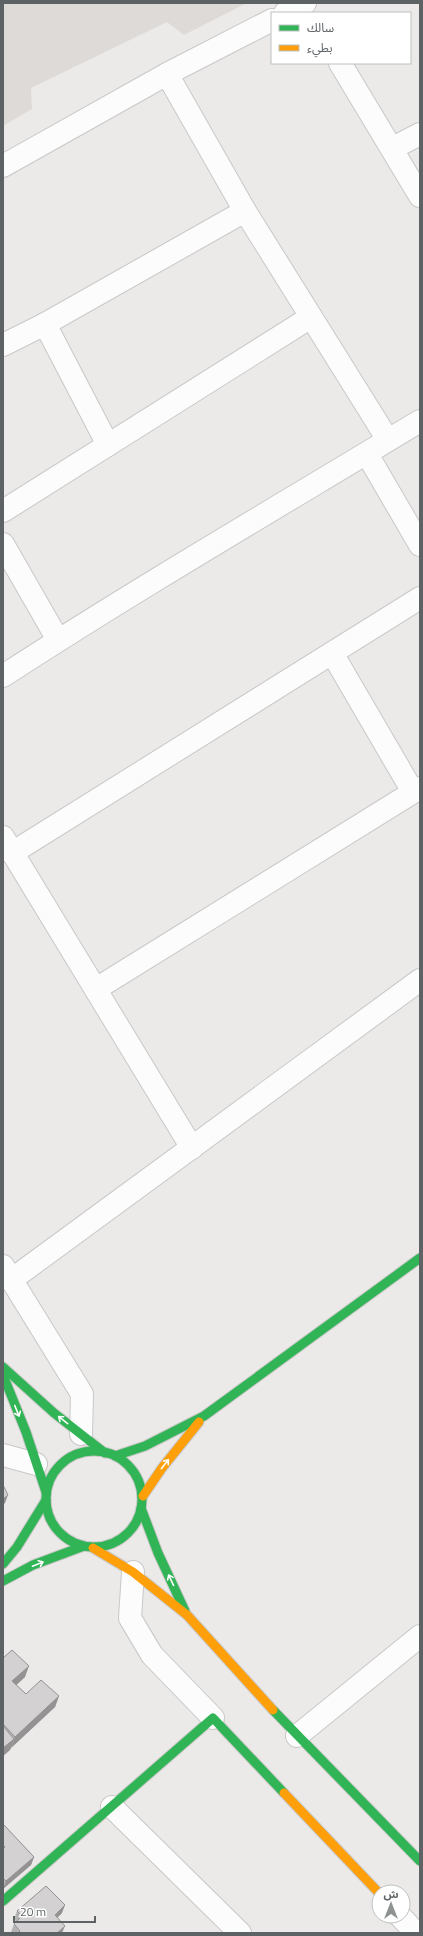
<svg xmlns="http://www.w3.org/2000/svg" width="423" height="1936" viewBox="0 0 423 1936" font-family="'Titillium Web','Noto Sans Arabic',sans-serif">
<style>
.education{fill:#dedad8}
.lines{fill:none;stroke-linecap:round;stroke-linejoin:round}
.street-casing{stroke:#c9c8c8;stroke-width:24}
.fast-casing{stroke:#c8c8c8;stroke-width:11}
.slow-casing{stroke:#c8c8c8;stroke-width:11}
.street{stroke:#fcfcfc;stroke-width:22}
.fast{stroke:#30b455;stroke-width:9}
.slow{stroke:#ff9f0a;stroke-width:9}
.wall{fill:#b5b4b4}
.shaded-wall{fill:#949292}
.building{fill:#d3d1d1;stroke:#949292}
.oneway{stroke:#fff}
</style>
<rect width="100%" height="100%" fill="#eceae8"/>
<path class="education" d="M3,3H247L184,35L167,22L31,88L32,109L3,126Z"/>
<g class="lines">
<defs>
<g id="street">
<path d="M285,13L305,3"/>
<path d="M340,63L420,196"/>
<path d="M167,74L245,211L388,440"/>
<path d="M393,148L420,134"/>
<path d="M3,166L167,74L272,20"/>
<path d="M45,324L108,445"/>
<path d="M3,345L45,324L245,211"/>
<path d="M367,454L420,545"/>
<path d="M3,511L311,317"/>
<path d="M3,544L58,640"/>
<path d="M332,653L413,792"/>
<path d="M3,676C140,587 281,505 420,421"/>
<path d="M3,837L192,1148"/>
<path d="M12,853L420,598"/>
<path d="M96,989L420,788"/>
<path d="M3,1266L82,1394L81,1434"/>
<path d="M11,1280L420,980"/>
<path d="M3,1455L36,1464"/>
<path d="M133,1572L130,1618L152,1655L213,1718"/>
<path d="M297,1736L420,1636"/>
<path d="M112,1807L240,1933"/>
<path d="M400,1916L416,1933"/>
</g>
<g id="fast">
<path d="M3,1367L54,1413L105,1453"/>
<path d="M3,1375L26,1432L46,1492"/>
<circle cx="94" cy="1499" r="48"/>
<path d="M115,1456L145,1446L204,1416L420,1258"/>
<path d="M141,1508L158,1553L185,1611"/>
<path d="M3,1564L17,1547L46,1500"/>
<path d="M3,1581L33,1565L84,1546"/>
<path d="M273,1710L420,1861"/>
<path d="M3,1901L213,1718L284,1793"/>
</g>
<g id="slow">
<path d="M143,1496L162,1468L199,1422"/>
<path d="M93,1548L133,1572L187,1615L273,1710"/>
<path d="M284,1793L379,1893"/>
</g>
</defs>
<use href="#street" class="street-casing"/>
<use href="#fast" class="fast-casing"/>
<use href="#slow" class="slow-casing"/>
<use href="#street" class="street"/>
<use href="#fast" class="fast"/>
<use href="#slow" class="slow"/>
</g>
<g class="wall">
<path d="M3,1658L25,1677L16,1685L26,1694L59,1696L55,1707L11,1748L10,1750L3,1756Z"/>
<path d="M3,1824L34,1857L31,1865L3,1889Z"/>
<path d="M17,1911L62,1913L57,1918L62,1933H12L11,1932L14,1924L17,1922L14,1919Z"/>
</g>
<g class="shaded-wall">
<path d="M8,1495L5,1503L3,1505V1499Z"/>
<path d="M29,1666L25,1677L9,1692L12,1681Z"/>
<path d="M59,1696L55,1707L11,1748L15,1737Z"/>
<path d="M14,1739L10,1750L3,1756V1748Z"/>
<path d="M34,1857L31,1865L3,1889L6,1881Z"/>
<path d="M65,1905L62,1913L52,1923L55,1915Z"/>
<path d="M65,1926L62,1933H57Z"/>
</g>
<g class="building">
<path d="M3,1485L8,1495L3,1499Z"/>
<path d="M12,1650L29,1666L12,1681L26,1694L41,1680L59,1696L15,1737L3,1724V1658Z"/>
<path d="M3,1726L14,1739L3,1748Z"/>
<path d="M3,1824L34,1857L6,1881L3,1878V1848L5,1847L3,1845Z"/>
<path d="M46,1886L65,1905L55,1915L65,1926L57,1933H18L20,1931L14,1924L22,1916L17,1911Z"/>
</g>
<defs><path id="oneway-shaft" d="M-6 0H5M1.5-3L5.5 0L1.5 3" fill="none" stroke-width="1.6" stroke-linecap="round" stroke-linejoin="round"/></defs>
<g class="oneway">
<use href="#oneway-shaft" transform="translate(17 1411) rotate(68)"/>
<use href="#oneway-shaft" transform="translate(63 1420) rotate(-142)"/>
<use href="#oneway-shaft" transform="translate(165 1464) rotate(-52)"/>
<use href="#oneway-shaft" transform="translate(38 1564) rotate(-22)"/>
<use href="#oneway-shaft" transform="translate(171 1580) rotate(-115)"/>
</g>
<rect width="423" height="1936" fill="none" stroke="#5d6265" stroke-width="8"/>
<rect x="271" y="12" width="140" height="52" fill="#ffffff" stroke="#bec0c1"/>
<rect x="279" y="25" width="20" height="6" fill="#30b455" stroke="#bec0c1"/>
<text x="307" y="32" font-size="12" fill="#5d6265">سالك</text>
<rect x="279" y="45" width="20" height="6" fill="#ff9f0a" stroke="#bec0c1"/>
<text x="307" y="52" font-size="12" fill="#5d6265">بطيء</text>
<g transform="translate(391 1904)"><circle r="19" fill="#ffffff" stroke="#bec0c1"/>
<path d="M0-3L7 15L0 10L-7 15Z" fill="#8f9293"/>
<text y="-6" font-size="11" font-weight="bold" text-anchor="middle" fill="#5d6265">ش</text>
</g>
<path d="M14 1916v6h81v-6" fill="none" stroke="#5d6265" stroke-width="2"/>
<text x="20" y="1916" font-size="12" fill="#5d6265" stroke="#ffffff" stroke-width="3" paint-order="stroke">20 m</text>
</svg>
